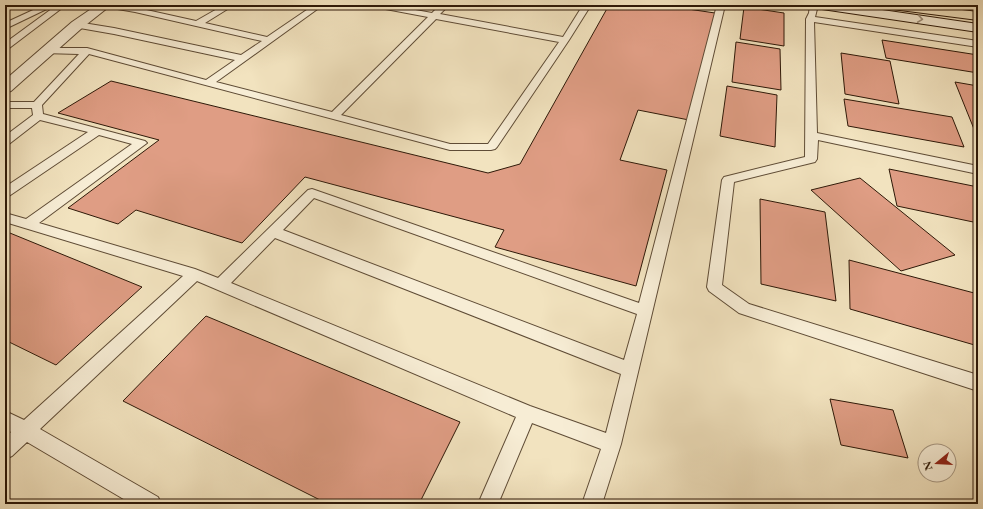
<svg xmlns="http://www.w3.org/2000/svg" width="983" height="509" viewBox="0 0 983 509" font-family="'EB Garamond',serif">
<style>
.building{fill:#df9d84;stroke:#2e1908}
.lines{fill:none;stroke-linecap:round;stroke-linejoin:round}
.lane-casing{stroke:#5f4c36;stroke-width:2}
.street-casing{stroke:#5f4c36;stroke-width:2}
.secondary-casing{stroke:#2e1908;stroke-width:2}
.highway-casing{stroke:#2e1908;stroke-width:2}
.lane{fill:#f7edd5;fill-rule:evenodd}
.street{fill:#f7edd5;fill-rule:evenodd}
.secondary{fill:#f7edd5;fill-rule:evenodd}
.highway{fill:#f2e3bf;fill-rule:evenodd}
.oneway{stroke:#9d8e79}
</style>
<rect width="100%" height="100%" fill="#f2e3bf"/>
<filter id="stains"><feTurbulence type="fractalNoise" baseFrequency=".005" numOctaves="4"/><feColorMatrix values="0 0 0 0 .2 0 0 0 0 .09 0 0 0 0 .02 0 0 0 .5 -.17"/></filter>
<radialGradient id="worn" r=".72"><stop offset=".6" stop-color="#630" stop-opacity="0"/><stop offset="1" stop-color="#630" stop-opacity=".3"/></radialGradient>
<g class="building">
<path d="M609,5H661L715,13L689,120L638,110L620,160L667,170L636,286L495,247L504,230L305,177L242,243L136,210L118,224L68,208L159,140L58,113L111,81L488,173L520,164Z"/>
<path d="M744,7L784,13V46L740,39Z"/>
<path d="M882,40L978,55V73L886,58Z"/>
<path d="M736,42L780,49L781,90L732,82Z"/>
<path d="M841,53L890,61L899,104L845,94Z"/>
<path d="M955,82L978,86V139Z"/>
<path d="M727,86L777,95L775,147L720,136Z"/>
<path d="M844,99L952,117L964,147L848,126Z"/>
<path d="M889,169L978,187V223L897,206Z"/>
<path d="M860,178L955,255L901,271L811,190Z"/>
<path d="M760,199L825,212L836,301L761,284Z"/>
<path d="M5,231L142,287L56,365L5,340Z"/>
<path d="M849,260L978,294V346L850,309Z"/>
<path d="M206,316L460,422L419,504H328L123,401Z"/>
<path d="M830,399L893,410L908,458L841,445Z"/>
</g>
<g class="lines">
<defs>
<g id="lane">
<path d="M5,5H14L5,9Z"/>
<path d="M44,5H55L5,29V23Z"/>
<path d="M57,5H66L8,49L5,50V43Z"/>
<path d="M102,5H120L134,7L138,5H145L142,9L196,21L224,5H234L205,23L267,37L314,5H323L216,82L332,112L428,17L375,7L371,5H388L432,13L440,5H449L440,14L563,37L583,5H591L569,40L497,147L495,149L491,150H450L89,54L42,105L43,114L145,141L147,143L39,223L195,269L218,278L308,190L312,189L639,303L717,5H725L621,444L602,504H582L601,449L532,423L498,504H478L516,417L197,281L40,429L158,497L161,504H132L27,442L12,456L5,459V438L11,432L5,429V411L24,420L183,276L5,222V213L26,219L132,144L99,135L9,196L5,197V187L88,132L40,120L9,144L5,145V136L33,115L32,108H5V102H34L79,54L43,53L41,51L46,48H87L206,80L235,60L114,34L74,27L73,25L77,22L114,28L241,55L262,41L135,12L106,7ZM436,19L559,42L488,144H450L341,115ZM314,198L637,314L624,360L283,230ZM275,238L621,374L606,433L530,406L231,283Z"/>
<path d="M810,5H818L815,17L978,41V47L814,22L817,133L978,166V174L818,140L817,159L815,162L734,182L722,285L749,304L978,375V391L739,313L709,291L707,287L722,180L724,177L805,157L806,19L809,13Z"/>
</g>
<path id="street" d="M97,5H111L82,28L11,91L5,93V80L72,22Z"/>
<path id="secondary" d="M816,5H848L978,24V32L822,9L818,8Z"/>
<path id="highway" d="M886,5H922L978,12V20L892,9L888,8Z"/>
</defs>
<use href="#lane" class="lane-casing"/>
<use href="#street" class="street-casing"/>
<use href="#secondary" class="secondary-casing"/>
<use href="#highway" class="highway-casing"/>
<use href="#lane" class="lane"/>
<use href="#street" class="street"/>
<use href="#secondary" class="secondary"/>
<use href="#highway" class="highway"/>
</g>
<defs><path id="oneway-chevron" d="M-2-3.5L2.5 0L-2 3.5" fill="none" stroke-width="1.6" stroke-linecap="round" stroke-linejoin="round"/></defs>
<use class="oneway" href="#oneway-chevron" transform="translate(920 19) rotate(8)"/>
<rect width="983" height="509" fill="none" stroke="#f2e3bf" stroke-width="20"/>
<rect x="6" y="6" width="971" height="497" fill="none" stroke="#2e1908" stroke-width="2"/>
<rect x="10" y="10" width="963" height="489" fill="none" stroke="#2e1908"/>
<g transform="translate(937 463) rotate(252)"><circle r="19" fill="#f7edd5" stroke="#a79883"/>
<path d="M0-3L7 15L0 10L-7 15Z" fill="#8f2418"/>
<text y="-6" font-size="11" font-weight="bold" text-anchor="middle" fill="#2e1908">N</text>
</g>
<rect width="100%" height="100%" filter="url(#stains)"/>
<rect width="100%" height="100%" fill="url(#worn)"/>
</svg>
